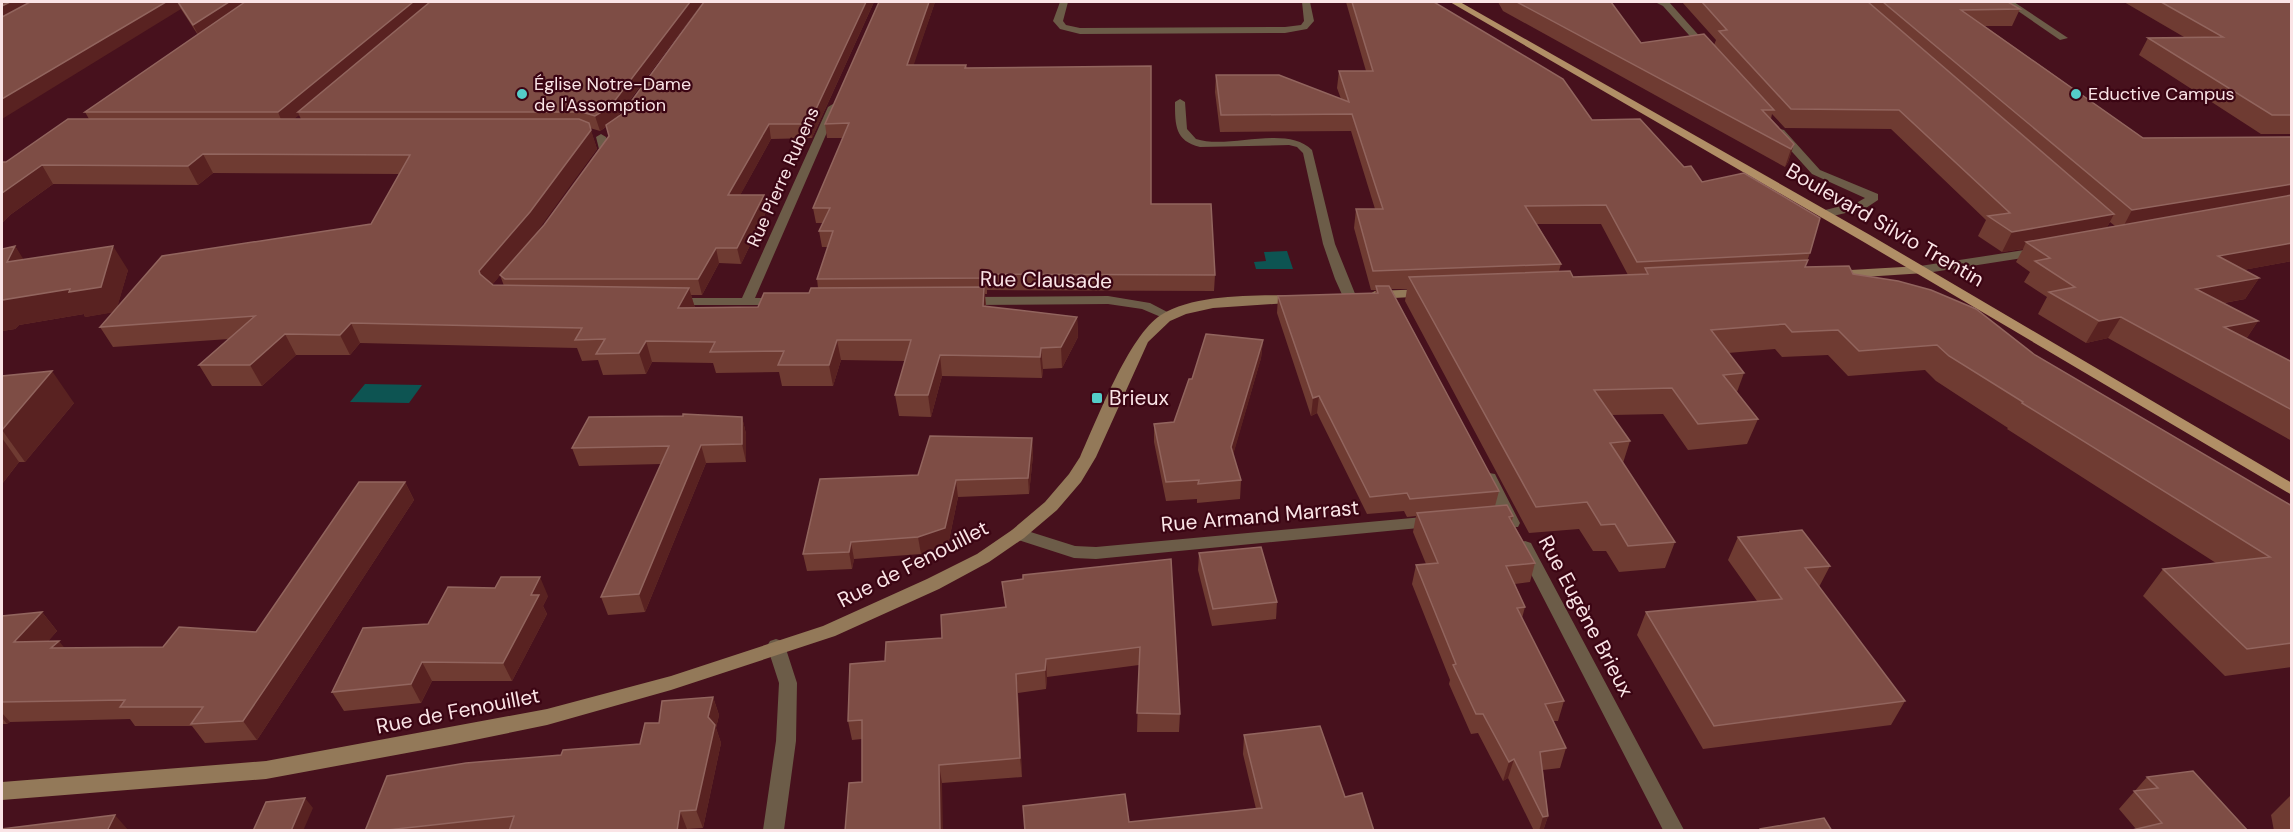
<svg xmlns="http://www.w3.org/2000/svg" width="2293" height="832" viewBox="0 0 2293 832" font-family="'DM Sans',sans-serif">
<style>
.water{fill:#0d5452}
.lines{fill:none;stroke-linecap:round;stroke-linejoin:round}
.lane{fill:#6c5c48;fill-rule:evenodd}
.street{fill:#6c5c48;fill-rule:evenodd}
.secondary{fill:#937959;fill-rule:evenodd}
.primary{fill:#b18f66;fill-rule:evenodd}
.wall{fill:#6f3b32;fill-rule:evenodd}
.shaded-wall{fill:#592221}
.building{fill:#7e4d45;stroke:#92655e;stroke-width:1.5}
.poi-dot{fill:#54cdc8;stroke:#3b0513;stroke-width:2}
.labels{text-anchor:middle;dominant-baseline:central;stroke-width:4.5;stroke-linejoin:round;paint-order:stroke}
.far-poi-label{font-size:18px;fill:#fae4e6;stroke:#3b0513;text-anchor:start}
.far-street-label{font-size:18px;fill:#fae4e6;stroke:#3b0513}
.street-label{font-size:21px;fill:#fae4e6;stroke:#3b0513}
.poi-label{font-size:21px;fill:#fae4e6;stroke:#3b0513;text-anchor:start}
</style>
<rect width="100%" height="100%" fill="#47111d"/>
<g class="water">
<path d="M1287,251L1293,269H1256L1254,262L1266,261L1264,252Z"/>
<path d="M365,384L422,385L409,403L350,402Z"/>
</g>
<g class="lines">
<g class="lane">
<path d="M1060,2H1068L1063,21L1066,25L1080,28L1285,27L1301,25L1304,21L1302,2H1310L1314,21L1307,29L1285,33L1080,34L1060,29L1053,21Z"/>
<path d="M1655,2H1669L1711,49V53H1705L1663,6Z"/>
<path d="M1180,99L1185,102L1187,129L1196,139C1229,150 1286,124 1312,150L1335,244L1356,296L1354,299H1344L1335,279L1323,244L1303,153L1297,147L1289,145L1200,147C1175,141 1175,125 1175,102Z"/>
<path d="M1780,129L1784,130L1820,170L1878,194V200L1866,208L1825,218L1821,217V211L1858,202L1865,198L1812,174L1776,134L1775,132Z"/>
</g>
<g class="street">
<path d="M2005,2H2014L2068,38L2060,40Z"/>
<path d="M833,104L838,107L755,298H779L786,302L784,305H669L667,302L674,298H742L828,107Z"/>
<path d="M601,134L606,137L611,149L601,162L597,163L591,160L599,149L596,137Z"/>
<path d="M2038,248L2044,252L2042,255L1920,274L1914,270L1920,266Z"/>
<path d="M1108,296L1150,303L1175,316L1168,320L1142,309L1108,304L965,305L958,301L965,297Z"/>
<path d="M1489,473L1495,474L1497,478L1520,523L1518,527H1506L1504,523L1481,478L1483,474Z"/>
<path d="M1434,516L1440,518L1442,522L1440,526L1096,559L1074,558L1012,538L1010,534L1012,530L1018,528L1075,546L1096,547Z"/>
<path d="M1525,541L1531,543L1533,547L1684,830H1663L1517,547L1519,543Z"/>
<path d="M776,639L782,641L785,646L797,683L796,741L784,830H763L776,741L779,683L767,646L770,641Z"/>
</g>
<g class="secondary">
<path d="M1920,266L1926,270L1925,273L1833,279L1827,275L1833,271Z"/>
<path d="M1426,289L1433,293L1431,296L1375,299L1368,295L1375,291Z"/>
<path d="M1297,295L1304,299L1302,302L1213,308L1186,314L1170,321L1148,342L1096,457L1081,482L1057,510L1024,538L989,562L939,589L835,636L671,690L547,725L450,745L266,779L2,800V782L266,761L547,709L671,676L823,626L927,579L977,554L1012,530L1045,502L1069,474L1080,457C1097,420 1129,335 1161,315C1196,293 1257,296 1297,295Z"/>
</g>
<path class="primary" d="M1450,2H1460L1870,235L2292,483V495L1862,241Z"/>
</g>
<g class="wall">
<path d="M2,2H703L618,116L874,2L812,138L771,139L740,195H764L767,210L741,264L719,263L702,295H691L695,308L758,307L809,293L818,288L817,279L828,247H822L819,231L823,223H816L813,208L843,138H827L825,124L879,2H935L913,65H966L967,68L1151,204L1215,275L1214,291L987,290V294H985L986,307L1077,317L1078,337L1062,368L1043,369L1042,378L942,376L931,417L899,416L895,395L905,361L841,360L833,386H782L779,372L716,373L713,363L652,362L646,374L603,375L598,360L582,361L577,348L360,343L350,355H296L262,386H212L199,365L229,339L113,347L100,327L113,312L85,317L84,314L19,325L15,329L2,331V249L15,246L23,260L128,270L117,307L371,224L400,174L213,173L198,185L53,184L10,215L2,223V162H6L89,119L85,112L198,35L181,9ZM299,115L301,119H293ZM606,127L609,136L544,225L522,250L597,149L590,128L600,131ZM500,275L504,286L493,285H492Z"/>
<path d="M1346,2H1434L1592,120L1684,167L1702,182L1810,253L1805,267L1853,274L2035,355L2292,506V667L2225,676L2143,596L2163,569L2216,563L2007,429L2008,428L1936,381L1925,370L1848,376L1828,355L1782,357L1775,349L1728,353L1744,373L1737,392L1758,419L1747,444L1688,450L1663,414L1612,415L1630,441L1623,463L1675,542L1665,568L1619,572L1606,551H1593L1579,529L1529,533L1405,301L1407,289H1391L1499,491L1495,506L1513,516L1512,521L1535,563L1530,582L1515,584L1525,607L1522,618L1564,701L1558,721H1553L1566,748L1560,768L1543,770L1548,816L1543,831H1534L1508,778L1503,781L1478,733L1471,734L1449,684L1450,680L1412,584L1416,565L1426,564L1413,532L1416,516L1407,517L1404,511L1367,514L1317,413L1311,416L1277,313L1278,296L1375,293L1376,290H1371L1354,228L1356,209H1375L1351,131L1220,132L1215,92L1216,75L1341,99L1337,88L1339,71H1366ZM1537,224H1601L1628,275L1573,277L1559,271L1561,264Z"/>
<path d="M1498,2H1611L1641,43L1714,45L1716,40L1682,2H2008L2020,9L2012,26H1985L2143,138L2292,137V261L2243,270L2259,278L2245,299L2224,303L2258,321L2246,339L2292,362V441L2108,338L2086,343L2038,314L2047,297L2024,282L2030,272L2016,262L2023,249L2002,252L1978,236L1986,220L1891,129L1785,128L1772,114L1771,119L1794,144L1788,162L1785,167L1503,11ZM2110,222L2115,226L2107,227Z"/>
<path d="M2124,2H2292V134H2261L2139,55L2148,38L2184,37Z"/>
<path d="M1263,340L1261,358L1233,454L1241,480L1240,499L1197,503V499L1166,501L1154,442V424L1174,422L1192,379Z"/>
<path d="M2,376L74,403L25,462H19L2,484Z"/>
<path d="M742,417L746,434V462L706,463L645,612L608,615L601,597L661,464L579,466L572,448Z"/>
<path d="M1032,438L1033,455L1029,494L958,497L948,545L921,554L854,559L852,569L807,571L803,554Z"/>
<path d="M405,482L414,500L257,740L205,743L192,726H135L130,719L10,722L7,724H2V616L42,612L57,631L48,641L64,648L163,647L256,632Z"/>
<path d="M1738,537L1830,566L1819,587L1905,701L1891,725L1703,749L1637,635L1646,612L1757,601L1728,560Z"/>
<path d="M1199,553L1277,602L1276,619L1212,626L1198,570Z"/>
<path d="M1171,559L1180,714L1179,732H1137L1139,665L1047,677L1046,689L1018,693L1022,777L942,783L862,782V739L852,740L848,721L885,661L942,638L1005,607L1002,582Z"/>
<path d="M548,596L543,606L547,614L512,681H432L421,703L344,711L332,692Z"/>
<path d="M713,697L719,715L716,728L721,743L703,828L687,829V831H365L561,755L640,744L659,723Z"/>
<path d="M1244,735L1345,797L1374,831L1129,822L1256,809L1243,754Z"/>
<path d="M2147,777L2248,831L2136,829L2119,809Z"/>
<path d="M2290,796H2292V831H2274L2271,815Z"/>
</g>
<g class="shaded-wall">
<path d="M10,2H41L2,23V6Z"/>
<path d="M166,2H177L181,9L2,119V99Z"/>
<path d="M229,2H254L200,38L193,25Z"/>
<path d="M413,2H433L298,112L299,115L284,127L278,112Z"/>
<path d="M690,2H703L614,121L600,131L595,116Z"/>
<path d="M866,2H874L812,138L809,124Z"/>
<path d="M929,2H935L909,79L907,65Z"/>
<path d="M769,124L771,139L732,210L728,195Z"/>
<path d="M591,130L597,149L537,232L487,291L480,274L479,271Z"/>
<path d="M1794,144L1788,162L1785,167L1791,149Z"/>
<path d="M203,154L213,173L198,185L188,166Z"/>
<path d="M42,165L53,184L10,215L2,223V193Z"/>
<path d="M2292,184V202L2121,231L2132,210Z"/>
<path d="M764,195L767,210L741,264L737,248Z"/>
<path d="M2114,214L2103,235L2026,242L2023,249L2002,252L2012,232Z"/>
<path d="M2292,243V261L2205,277L2218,256Z"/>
<path d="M15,246L31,271L7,262Z"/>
<path d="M113,246L128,270L116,312L85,317L84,314L19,325L15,329L2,331V300Z"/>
<path d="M716,248L719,263L702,295L698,279Z"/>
<path d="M2259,278L2245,299L2183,310L2196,289Z"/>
<path d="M984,287L986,307L983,306Z"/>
<path d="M689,288L695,308H678Z"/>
<path d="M1077,317L1078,337L1062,368L1061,347Z"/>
<path d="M2121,317L2108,338L2086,343L2099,321Z"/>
<path d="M2258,321L2244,342L2224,327Z"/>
<path d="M351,323L360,343L350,355L340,335Z"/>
<path d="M285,334L296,355L262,386L250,365Z"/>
<path d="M837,340L841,360L833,386L829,365Z"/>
<path d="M1263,340L1261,358L1230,466L1231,447Z"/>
<path d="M646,341L652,362L646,374L639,353Z"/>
<path d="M1041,348L1043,369L1042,378L1040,357Z"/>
<path d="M940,355L942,376L931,417L928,395Z"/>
<path d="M52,371L74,403L25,462L2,430Z"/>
<path d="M1319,396L1317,413L1311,416L1313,398Z"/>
<path d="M742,417L746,434V462L742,444Z"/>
<path d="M2,438L19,462L2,484Z"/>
<path d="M1032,438L1033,455L1029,494L1028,478Z"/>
<path d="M701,445L706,463L645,612L639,594Z"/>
<path d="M956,480L958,497L948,545L921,554L918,537Z"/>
<path d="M405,482L414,500L257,740L243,721Z"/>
<path d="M851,542L854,559L852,569L849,552Z"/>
<path d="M540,577L548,596L543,606L547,614L512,681L503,663L531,595Z"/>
<path d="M42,612L57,631L31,661L14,642Z"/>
<path d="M59,641L74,660L51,648Z"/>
<path d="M1046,659L1047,677L1046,689L1045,670Z"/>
<path d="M422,662L432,681L421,703L411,684Z"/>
<path d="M1016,674L1018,693L1022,777L1020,758Z"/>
<path d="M713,697L719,715L716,728L721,743L703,828L696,810L708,717Z"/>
<path d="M2,713L10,722L7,724L2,718Z"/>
<path d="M1514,759L1508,778L1503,781L1509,762Z"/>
<path d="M939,765L942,783L943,831H940Z"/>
<path d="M305,798L313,808L303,831H291Z"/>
<path d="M680,811L687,829V831H677Z"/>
<path d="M115,815L129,831H107Z"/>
<path d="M1548,816L1543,831H1539L1543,817Z"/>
</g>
<g class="building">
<path d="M2,2H10L2,6Z"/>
<path d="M30,2H166L2,99V17Z"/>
<path d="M178,2H229L193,25Z"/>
<path d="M245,2H413L278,112H85Z"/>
<path d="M430,2H690L610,107L595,116L582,112H298Z"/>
<path d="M704,2H866L809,124H769L728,195H764L737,248H716L698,279H505L500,275L544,225L609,136L606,125L622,114Z"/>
<path d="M879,2H929L907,65H966L965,68L1151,66V204H1211L1215,275L985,274V278L817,279L833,231H819L830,208H813L849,123L825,124Z"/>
<path d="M1352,2H1434L1563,79L1592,120L1640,119L1684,167L1691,166L1702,182L1744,173L1820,218L1810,253L1637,262L1606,205L1525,206L1561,264L1373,271L1356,209H1383L1352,114L1221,115L1216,75H1279L1349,102L1339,71H1373Z"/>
<path d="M1517,2H1611L1641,43L1704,34L1774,110H1762L1794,144L1791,149Z"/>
<path d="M1702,2H1868L2114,214L2012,232L1988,216L2010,213L1899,110L1791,109L1719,31L1727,30Z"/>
<path d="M1883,2H2008L2020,9L1961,10L2143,138L2292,137V184L2132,210Z"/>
<path d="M2161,2H2292V115H2272L2148,38L2223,37Z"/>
<path d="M68,119H579L589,123L591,130L530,212L479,271L480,274L493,285L689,288L678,308L758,307L764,293H809L811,288L984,287L983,306L1077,317L1061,347L1041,348L1040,357L940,355L928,395H895L911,340H837L829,365H778L784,351L710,352L715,342L646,341L639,353L596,354L605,339L575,340L582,328L351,323L340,335L285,334L250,365H199L255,316L100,327L162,256L371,224L410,155L203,154L188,166L42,165L2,193V162H6Z"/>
<path d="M2292,195V243L2218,256L2259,278L2196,289L2258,321L2224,327L2292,362V410L2121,317L2099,321L2049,292L2075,287L2035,261L2050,258L2026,242Z"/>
<path d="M15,246L7,262L113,246L101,287L69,292L70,289L2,300V249Z"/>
<path d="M1808,260L1805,267L1849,266L1853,274L1898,281L1931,290L1976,309L2035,355L2292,506V643L2247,649L2163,569L2270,557L2022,403L2023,402L1949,356L1937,345L1859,351L1838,330L1792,332L1785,324L1711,330L1744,373L1723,375L1758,419L1698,424L1672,388L1594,390L1630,441L1610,443L1675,542L1628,546L1615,524L1601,525L1587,502L1536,507L1409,277L1570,271L1573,277L1648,274L1645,268Z"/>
<path d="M1376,286H1389L1499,491L1410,499L1407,493L1370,497L1319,396L1313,398L1278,296L1378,293Z"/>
<path d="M1206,334L1263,340L1231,447L1241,480L1198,484L1199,480L1166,482L1154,424L1174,422L1189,379H1192Z"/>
<path d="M52,371L2,430V376Z"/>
<path d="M683,414L742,417V444L701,445L639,594L601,597L669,446L572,448L589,417L683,416Z"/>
<path d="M930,436L1032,438L1028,478L956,480L945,528L918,537L851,542L849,552L803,554L820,479L918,475Z"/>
<path d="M359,482H405L243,721L191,724L203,707H120L125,700L2,702V616L42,612L14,642L59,641L51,648L163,647L179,627L256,632Z"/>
<path d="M1507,505L1513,516L1509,517L1535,563L1506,566L1525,607L1517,608L1564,701L1545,704L1566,748L1540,752L1548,816L1543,817L1514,759L1509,762L1483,714H1476L1453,665L1456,664L1416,565L1438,563L1417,513Z"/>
<path d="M1802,530L1830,566L1805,568L1905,701L1714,726L1646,612L1782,599L1738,537Z"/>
<path d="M1261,547L1277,602L1213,609L1199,553Z"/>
<path d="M1171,559L1180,714L1137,713L1140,647L1046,659L1045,670L1016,674L1020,758L939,765L940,831H845L849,783L862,782V720L848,721L850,664L885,661L886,642L942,638L941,615L1006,607L1002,582L1023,579V575Z"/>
<path d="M501,577H540L531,595H539L503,663L422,662L411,684L332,692L363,628L428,624L448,587L495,588Z"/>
<path d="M713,697L708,717L715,725L696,810L680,811L677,831H509L514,816L378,831H365L387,776L466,763L561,755L563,750L640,744L645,723H659L662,701Z"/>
<path d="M1320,726L1345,797L1362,793L1374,831H1025L1023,806L1125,794L1129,822L1262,808L1244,735Z"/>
<path d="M2193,771L2248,831H2128L2162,823L2134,791L2158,788L2147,777Z"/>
<path d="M305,798L291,831H253L266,802Z"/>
<path d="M115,815L107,831H2V829Z"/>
<path d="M1824,818L1832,831H1760V829Z"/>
</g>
<g class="poi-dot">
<circle cx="522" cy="94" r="6"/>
<circle cx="2076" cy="94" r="6"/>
<rect x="1091" y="392" width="12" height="12" rx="3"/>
</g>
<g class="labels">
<g class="far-poi-label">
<text x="534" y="84">Église Notre-Dame<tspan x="534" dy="21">de l'Assomption</tspan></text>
<text x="2088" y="94">Eductive Campus</text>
</g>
<g class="far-street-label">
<text transform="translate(783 177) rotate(-66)">Rue Pierre Rubens</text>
</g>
<g class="street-label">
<text transform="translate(1885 225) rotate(30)">Boulevard Silvio Trentin</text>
<text transform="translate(1046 280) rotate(1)">Rue Clausade</text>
<text transform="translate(1260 516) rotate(-5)">Rue Armand Marrast</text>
<text transform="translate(913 564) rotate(-27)">Rue de Fenouillet</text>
<text transform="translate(1586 616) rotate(62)">Rue Eugène Brieux</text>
<text transform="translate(458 711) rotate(-11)">Rue de Fenouillet</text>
</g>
<g class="poi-label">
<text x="1109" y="398">Brieux</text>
</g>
</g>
<rect width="2293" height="832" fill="none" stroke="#fae4e6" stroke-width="6"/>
</svg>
